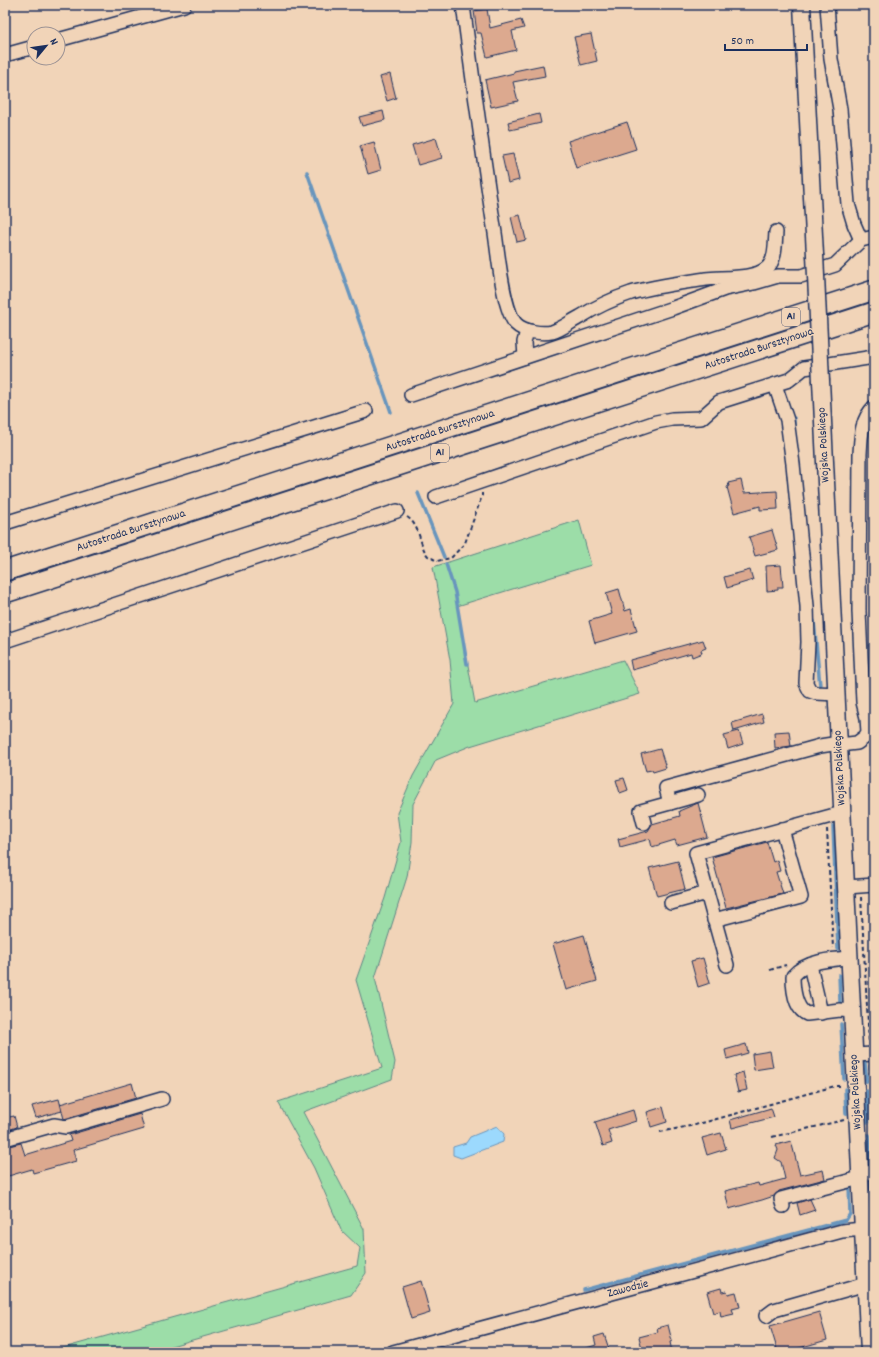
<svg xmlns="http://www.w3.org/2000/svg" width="879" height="1357" viewBox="0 0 879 1357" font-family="Dekko,sans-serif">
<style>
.green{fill:#9cdda8;stroke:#5c8683}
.water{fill:#9cd9fd;stroke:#6895bd}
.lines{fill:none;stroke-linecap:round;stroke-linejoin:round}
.stream{stroke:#6895bd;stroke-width:3.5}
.building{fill:#dca98f;stroke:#1b2f5e}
.minor-casing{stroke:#1b2f5e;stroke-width:16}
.major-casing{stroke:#1b2f5e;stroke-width:19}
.highway-casing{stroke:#1b2f5e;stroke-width:22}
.path{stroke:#1b2f5e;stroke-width:2;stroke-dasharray:4 3;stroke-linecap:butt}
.minor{stroke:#f1d4b8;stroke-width:13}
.major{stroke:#f1d4b8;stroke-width:16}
.highway{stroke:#f1d4b8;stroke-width:19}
.major-bridge-casing{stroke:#1b2f5e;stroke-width:19;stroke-linecap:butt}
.major-bridge{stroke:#f1d4b8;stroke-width:16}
.labels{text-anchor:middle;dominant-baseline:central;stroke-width:3;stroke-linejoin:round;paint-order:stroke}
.shield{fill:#f1d4b8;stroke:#5b6079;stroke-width:1}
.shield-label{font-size:11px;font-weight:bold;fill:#1b2f5e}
.street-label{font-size:12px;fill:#1b2f5e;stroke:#f1d4b8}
</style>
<rect width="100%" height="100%" fill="#f1d4b8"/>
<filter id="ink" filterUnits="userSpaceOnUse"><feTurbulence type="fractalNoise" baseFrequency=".025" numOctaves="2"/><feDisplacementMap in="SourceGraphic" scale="8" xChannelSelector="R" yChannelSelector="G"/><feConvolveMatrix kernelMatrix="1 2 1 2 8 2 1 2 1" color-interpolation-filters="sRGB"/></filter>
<g filter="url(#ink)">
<g class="green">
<path d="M807,319L808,328L5,587V578Z"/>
<path d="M579,520L591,565L457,606L475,703L623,660L640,694L470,746L436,760L413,804L412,842L407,877L375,978L395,1062L392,1079L303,1112L364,1229L366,1273L351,1295L150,1352H49L357,1266L360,1248L341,1230L314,1168L278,1102L382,1068L356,980L385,898L401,842L397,813L413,776L454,704L450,660L433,567Z"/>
</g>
<path class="water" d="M497,1126L504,1134L503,1142L461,1158L453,1155V1147L466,1143L470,1137Z"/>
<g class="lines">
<g class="stream">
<path d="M307,172L391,412"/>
<path d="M794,418V427"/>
<path d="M418,493L444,557"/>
<path d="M446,564L455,592L467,664"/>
<path d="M814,621L820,686"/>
<path d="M833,826L838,949"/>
<path d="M839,975L840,1002"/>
<path d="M841,1024L844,1079"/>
<path d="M865,1063L867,1082"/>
<path d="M845,1089L846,1114"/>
<path d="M867,1091L868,1122"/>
<path d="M869,1135L871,1164"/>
<path d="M872,1183L874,1241"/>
<path d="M584,1290L846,1220L850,1214L849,1185"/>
</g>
</g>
<g class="building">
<path d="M487,9L490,28L521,20L524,28L512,31L516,50L487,57L481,33H477L474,11Z"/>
<path d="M591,34L597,61L581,65L574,37Z"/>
<path d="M543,65L545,76L513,82L518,101L491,107L485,80L514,73V71Z"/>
<path d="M390,74L396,98L387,101L380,77Z"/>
<path d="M383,111L385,120L362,126L359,117Z"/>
<path d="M539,114L541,123L510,130L508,122Z"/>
<path d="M627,122L636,149L576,168L568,141Z"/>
<path d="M436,138L442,158L418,165L412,145Z"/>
<path d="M374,142L381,170L368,174L360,146Z"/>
<path d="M513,154L519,180L508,183L502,156Z"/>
<path d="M520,215L526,240L517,242L511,217Z"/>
<path d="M741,480L744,493L777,491L778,509L760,510V506L734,513L727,487L729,486L728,483Z"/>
<path d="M772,530L778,550L755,556L749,537Z"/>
<path d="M781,565L783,587H778V590L767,591L766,566Z"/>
<path d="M750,570L753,580L727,588L724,577Z"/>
<path d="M619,589L625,611L631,609L637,631L595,643L589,621L612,614L606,593Z"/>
<path d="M703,640L706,648L701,650L702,653L692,657L691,653L632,670L630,660Z"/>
<path d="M762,714L764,722L734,731L732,723Z"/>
<path d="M739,731L743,744L728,749L724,735Z"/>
<path d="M789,731L791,746L775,748L774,732Z"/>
<path d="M660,749L666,768L653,772L652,770L646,771L641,754Z"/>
<path d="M624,778L628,790L620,793L616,780Z"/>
<path d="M698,803L707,837L677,845L675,840L652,847L650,839L620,847L618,839L648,831L652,824L680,816L679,811Z"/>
<path d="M767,842L773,862L777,860L780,871L776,872L783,894L726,908L712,857Z"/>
<path d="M678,861L685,889L657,896L649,868Z"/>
<path d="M584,935L597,981L566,990L553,944Z"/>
<path d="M703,958L710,983L698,987L691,961Z"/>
<path d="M746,1044L748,1053L727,1059L725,1050Z"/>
<path d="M770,1051L773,1067L754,1070L752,1054Z"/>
<path d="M743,1072L747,1090L738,1092L734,1075Z"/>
<path d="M132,1083L136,1098L64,1119L60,1104Z"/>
<path d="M59,1099L62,1111L36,1118L32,1106Z"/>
<path d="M663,1107L667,1122L651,1127L647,1112Z"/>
<path d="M771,1108L774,1117L732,1128L730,1120Z"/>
<path d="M633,1110L636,1121L608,1130L612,1143L603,1146L595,1122Z"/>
<path d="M140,1114L144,1129L73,1150L76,1161L33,1173L32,1169L5,1177V1147L21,1143L25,1155L71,1141L69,1135Z"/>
<path d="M14,1116L17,1127L5,1131V1118Z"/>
<path d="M721,1133L726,1149L707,1155L702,1138Z"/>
<path d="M791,1141L800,1175L823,1170L825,1179L779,1191L774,1196L762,1200L729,1209L725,1191L758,1183L759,1186L785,1179L781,1162L775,1158L778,1150L776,1145Z"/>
<path d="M810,1199L815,1210L800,1215L797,1203Z"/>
<path d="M421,1281L430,1313L411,1319L402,1287Z"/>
<path d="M721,1288L722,1292L727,1291L728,1294L736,1292L740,1307L732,1309L734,1314L721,1317L720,1311L713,1313L707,1292Z"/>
<path d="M819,1312L827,1340L785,1352H778L770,1326Z"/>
<path d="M668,1325L672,1341L670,1342L672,1352H643L639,1337L658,1332L657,1328Z"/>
<path d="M604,1334L610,1352H580V1350L596,1345L594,1337Z"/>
</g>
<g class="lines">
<defs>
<g id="minor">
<path d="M463,5C473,81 483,157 495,233C498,253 503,310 516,324C524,332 542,334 552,332C562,329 572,321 580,317C596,307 613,299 631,293C655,286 681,283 706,279C722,277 754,280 767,268C776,260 775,244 776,232"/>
<path d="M827,5L831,59L840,109L848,204L854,224L861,240"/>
<path d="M58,40L184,5"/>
<path d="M5,55L34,47"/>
<path d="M525,357L524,342L527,331"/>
<path d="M775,385L787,420L793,464L807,606L808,642L806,683L810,691L816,693L837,694"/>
<path d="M411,395L673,308L725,289L754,283L778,276H801L835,265L861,240L874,237"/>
<path d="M436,497L656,422L672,419L701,418L719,402L789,380L804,368L874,357"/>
<path d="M5,523L366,411"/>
<path d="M5,641L397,511"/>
<path d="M839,745L857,743L865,737L868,732L867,718L863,702L859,611L860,454C861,436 861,420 874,407"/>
<path d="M670,803L698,795"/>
<path d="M644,823L641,811L670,803L666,788L820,746L839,743"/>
<path d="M847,887L874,885"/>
<path d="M671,903L707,893"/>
<path d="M714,920L801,897L782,829"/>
<path d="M850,958C832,959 805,961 793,976C793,988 795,1009 807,1014L840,1010L853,1011"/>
<path d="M727,965L696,853L842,813"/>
<path d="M810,965L821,1013"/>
<path d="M854,1055L874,1054"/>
<path d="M5,1139L54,1125L66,1127L162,1099"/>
<path d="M860,1174L874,1172"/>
<path d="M783,1206L781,1199L860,1178"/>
<path d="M766,1316L774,1310L866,1284"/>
<path d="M393,1352L842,1231L863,1229"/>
</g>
<g id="major">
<path d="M802,5L815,255"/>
<path d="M821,381L869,1352"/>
</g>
<g id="highway">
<path d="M5,571L874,290"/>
<path d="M5,593L874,312"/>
</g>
</defs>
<use href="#minor" class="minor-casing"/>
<use href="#major" class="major-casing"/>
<use href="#highway" class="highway-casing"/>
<g class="path">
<path d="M407,517C421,526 419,546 428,556C431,558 434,559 437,561L451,558L465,543L482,496V493"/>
<path d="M827,829L833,948"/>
<path d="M861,897L869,1042"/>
<path d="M770,970L786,965"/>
<path d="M870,1065V1084"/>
<path d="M871,1091L874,1151"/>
<path d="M660,1132L695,1125L835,1086H843"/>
<path d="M772,1137L844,1120"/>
</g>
<use href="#minor" class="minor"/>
<use href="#major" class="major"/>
<use href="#highway" class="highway"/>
<defs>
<path id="major-bridge" d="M815,255L821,381"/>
</defs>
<use href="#major-bridge" class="major-bridge-casing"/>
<use href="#major-bridge" class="major-bridge"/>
</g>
</g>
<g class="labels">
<g class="shield">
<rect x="782" y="308" width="18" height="18" rx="3"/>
<rect x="431" y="444" width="18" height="18" rx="3"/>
</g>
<g class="shield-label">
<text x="791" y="317">A1</text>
<text x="440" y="453">A1</text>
</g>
<g class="street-label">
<text transform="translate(759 349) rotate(-18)">Autostrada Bursztynowa</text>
<text transform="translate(440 431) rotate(-18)">Autostrada Bursztynowa</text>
<text transform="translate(824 445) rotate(-93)">Wojska Polskiego</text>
<text transform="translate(131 531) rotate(-18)">Autostrada Bursztynowa</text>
<text transform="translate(840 768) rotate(-93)">Wojska Polskiego</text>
<text transform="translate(856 1092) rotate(-93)">Wojska Polskiego</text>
<text transform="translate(628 1289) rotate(-15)">Zawodzie</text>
</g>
</g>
<rect width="879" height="1357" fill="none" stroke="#f1d4b8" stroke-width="20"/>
<rect x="10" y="10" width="859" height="1337" fill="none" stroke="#1b2f5e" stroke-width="1.5" filter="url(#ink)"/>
<g transform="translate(46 46) rotate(61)"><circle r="19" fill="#f1d4b8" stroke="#9b9294"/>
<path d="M0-3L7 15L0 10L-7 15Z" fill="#1b2f5e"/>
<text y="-6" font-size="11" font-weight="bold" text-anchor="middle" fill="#1b2f5e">N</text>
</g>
<path d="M725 44v6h82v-6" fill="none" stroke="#1b2f5e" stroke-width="2"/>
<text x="731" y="44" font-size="12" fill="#1b2f5e" stroke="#f1d4b8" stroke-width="3" paint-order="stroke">50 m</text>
</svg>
